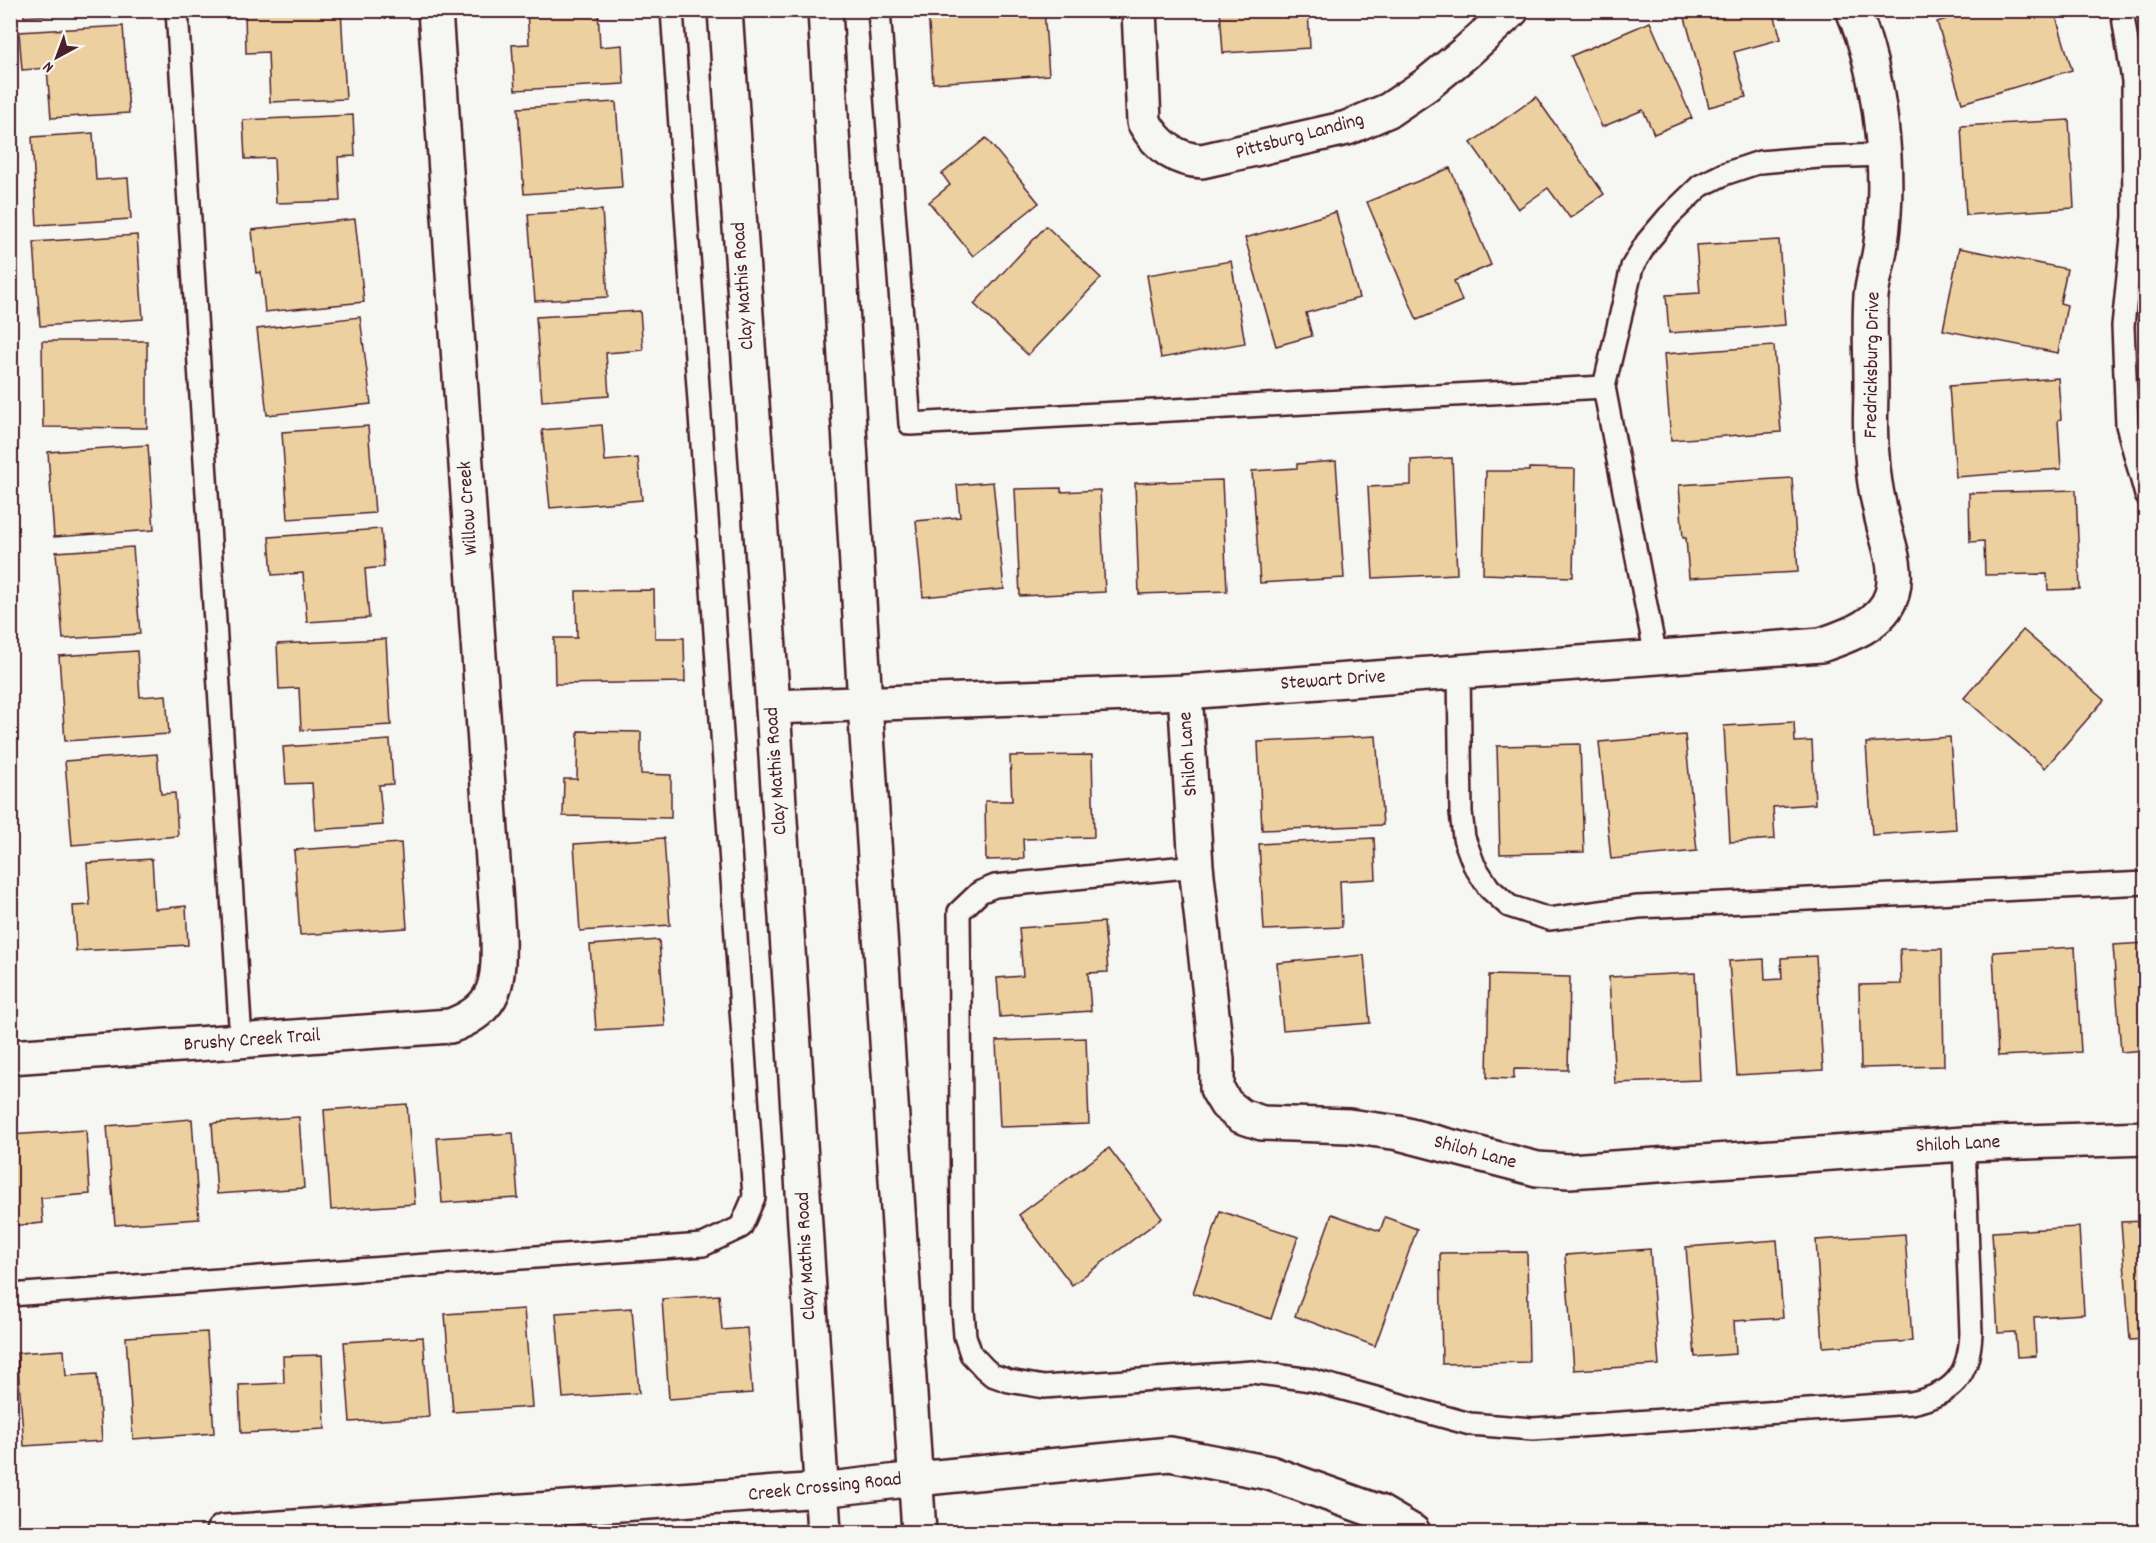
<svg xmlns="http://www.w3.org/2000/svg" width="2156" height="1543" viewBox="0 0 2156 1543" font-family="Dekko,sans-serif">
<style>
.building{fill:#edd0a0;stroke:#4a1f2b;stroke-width:1.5}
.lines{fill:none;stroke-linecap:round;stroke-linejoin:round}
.lane-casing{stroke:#4a1f2b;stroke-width:26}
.street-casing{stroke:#4a1f2b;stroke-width:38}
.secondary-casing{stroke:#4a1f2b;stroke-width:38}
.lane{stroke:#f6f6f2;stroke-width:21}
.street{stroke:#f6f6f2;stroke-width:33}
.secondary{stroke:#f6f6f2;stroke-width:33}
.labels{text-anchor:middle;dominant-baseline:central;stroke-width:6;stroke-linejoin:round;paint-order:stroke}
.street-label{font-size:20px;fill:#4a1f2b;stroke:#f6f6f2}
</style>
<rect width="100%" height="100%" fill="#f6f6f2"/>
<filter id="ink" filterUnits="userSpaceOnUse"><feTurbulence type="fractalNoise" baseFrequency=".0167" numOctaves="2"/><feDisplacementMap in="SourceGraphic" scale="12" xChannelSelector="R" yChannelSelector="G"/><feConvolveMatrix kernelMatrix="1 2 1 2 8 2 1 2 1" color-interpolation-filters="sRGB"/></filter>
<g filter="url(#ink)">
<g class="building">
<path d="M24,10H84V13L24,17Z"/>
<path d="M291,10H341L346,99L270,102L268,52L246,53L245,12Z"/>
<path d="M527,10H598L600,47L622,45L624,84L515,90L512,45L529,44Z"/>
<path d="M928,10H1044L1049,75L933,83Z"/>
<path d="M1220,10H1308L1310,48L1223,53Z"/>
<path d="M1683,10H1773L1781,39L1734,52L1746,97L1709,107Z"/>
<path d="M1975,10H2054L2072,70L1962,103L1937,22Z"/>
<path d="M1650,22L1692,118L1654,134L1643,110L1602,127L1571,56Z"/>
<path d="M123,26L129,113L51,118L47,68L22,70L19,32Z"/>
<path d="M1536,97L1604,194L1570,218L1548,188L1518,209L1471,143Z"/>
<path d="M616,102L622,187L524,194L518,108Z"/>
<path d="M353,115L355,156L338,157L340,201L276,203L274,158L245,159L243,120Z"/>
<path d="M2069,120L2074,208L1966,215L1961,126Z"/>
<path d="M93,133L96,180L128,178L131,219L37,225L32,137Z"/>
<path d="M986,138L1039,203L973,256L929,202L950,185L942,174Z"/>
<path d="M1450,168L1491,265L1454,281L1462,301L1417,320L1367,202Z"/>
<path d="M602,210L608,297L535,301L528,214Z"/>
<path d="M1336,212L1359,298L1306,313L1312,336L1276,346L1245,238Z"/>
<path d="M355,219L364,302L265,312L261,272L256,273L252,230Z"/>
<path d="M1046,226L1101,278L1028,355L974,304Z"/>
<path d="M137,235L143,319L40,326L34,242Z"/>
<path d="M1779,240L1785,325L1669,333L1666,295L1700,293L1696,245Z"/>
<path d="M1959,248L2067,269L2060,303L2067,305L2058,353L1943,330Z"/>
<path d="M1231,261L1245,343L1161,358L1147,275Z"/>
<path d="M640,311L643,350L606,353L609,396L542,401L536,317Z"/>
<path d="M360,317L371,404L267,415L257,329Z"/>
<path d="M42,341H147V428L43,427Z"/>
<path d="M1774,346L1781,432L1671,440L1664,354Z"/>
<path d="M2058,378L2061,419L2058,420L2061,469L1956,477L1949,386Z"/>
<path d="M602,425L605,461L638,458L642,500L550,508L542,430Z"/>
<path d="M368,426L375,513L288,519L282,432Z"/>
<path d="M148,445L154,530L54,537L48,452Z"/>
<path d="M1452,458L1457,574L1373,578L1368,487L1411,485V460Z"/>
<path d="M1336,461L1344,578L1260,583L1252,471L1297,468V464Z"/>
<path d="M1529,468L1575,469L1573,577L1483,574L1486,471H1529Z"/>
<path d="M1792,478L1798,572L1689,578L1686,538H1683L1679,485Z"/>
<path d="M1222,480L1227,591L1139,594L1135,483Z"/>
<path d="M993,482L1004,589L923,597L916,521L960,517L957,485Z"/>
<path d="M1061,488V492L1100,490L1105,592L1020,596L1015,489Z"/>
<path d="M2076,490L2080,589L2048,590L2047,574L1985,575L1984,541L1970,542L1969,493Z"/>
<path d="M381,529L384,567L365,569L369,618L307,622L303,573L272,575L269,537Z"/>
<path d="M133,547L140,634L63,639L56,552Z"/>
<path d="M654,590L655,638H684L685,682L555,684L554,638H577L576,591Z"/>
<path d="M2023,630L2104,700L2045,768L1964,698Z"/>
<path d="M386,639L391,725L301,730L299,688L279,689L277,644Z"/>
<path d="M137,651L140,697L166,695L169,734L65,741L59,656Z"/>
<path d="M1794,722L1795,742L1812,741L1815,804L1773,807L1775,839L1730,842L1724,726Z"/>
<path d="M578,731L641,732V774L671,775V818L563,816L564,779H577Z"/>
<path d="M1685,735L1697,851L1611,859L1599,742Z"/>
<path d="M1376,736L1383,825L1262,830L1258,742Z"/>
<path d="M1950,737L1956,829L1872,835L1866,743Z"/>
<path d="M390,740L393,784L379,785L383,825L315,830L312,783L286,784L283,747Z"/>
<path d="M1580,744L1584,852L1500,854L1497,746Z"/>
<path d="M157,754L161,794L175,793L178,836L72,845L65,761Z"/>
<path d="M1092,755L1094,837L1023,839L1024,859L986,860L985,801H1012L1010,756Z"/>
<path d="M664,838L670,925L580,931L574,844Z"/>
<path d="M1374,838L1376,879L1340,881L1342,927L1264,930L1259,844Z"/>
<path d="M401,843L407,928L300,935L294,850Z"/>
<path d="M152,859L155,909L186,906L188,945L76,951L73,906L90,905L87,863Z"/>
<path d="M1104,922L1108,972L1088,973L1091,1011L1000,1017L997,978L1023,976L1019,928Z"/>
<path d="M659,940L665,1026L596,1030L590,945Z"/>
<path d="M2146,943V1050L2121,1052L2113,945Z"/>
<path d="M2075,947L2081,1052L1998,1056L1993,952Z"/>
<path d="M1900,949H1942L1944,1066L1861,1068L1859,985L1901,984Z"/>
<path d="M1364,955L1370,1023L1283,1030L1277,963Z"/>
<path d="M1816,956L1823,1070L1737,1075L1729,961L1764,959L1765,980L1782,979L1781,958Z"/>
<path d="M1695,973L1700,1080L1615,1083L1609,977Z"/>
<path d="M1489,975L1570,977L1568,1070L1514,1069V1079L1487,1078Z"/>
<path d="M1086,1038L1089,1124L1000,1127L996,1041Z"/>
<path d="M407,1104L415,1204L331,1210L324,1110Z"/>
<path d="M299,1117L304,1188L217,1194L212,1123Z"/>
<path d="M192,1119L199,1219L115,1225L107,1126Z"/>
<path d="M86,1130L90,1194L41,1198L43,1223L10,1226V1135Z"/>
<path d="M513,1133L518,1198L442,1203L437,1138Z"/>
<path d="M1109,1148L1162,1218L1072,1285L1019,1215Z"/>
<path d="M1220,1211L1298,1237L1271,1319L1193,1293Z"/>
<path d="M1332,1214L1380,1231L1385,1217L1417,1229L1375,1346L1295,1316Z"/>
<path d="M2146,1221V1339L2130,1340L2121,1222Z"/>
<path d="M2079,1227L2084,1314L2034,1317L2036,1356L2017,1357L2015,1332L1998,1333L1992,1232Z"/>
<path d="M1905,1234L1912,1341L1823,1347L1816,1240Z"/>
<path d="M1777,1240L1783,1318L1734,1321L1736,1354L1695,1357L1686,1247Z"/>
<path d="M1650,1249L1659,1365L1574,1370L1565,1255Z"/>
<path d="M1527,1252L1529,1362L1442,1364L1440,1253Z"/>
<path d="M719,1295L722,1330L747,1328L752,1393L669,1399L662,1299Z"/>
<path d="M632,1308L639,1393L563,1398L556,1313Z"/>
<path d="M524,1309L532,1407L453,1412L445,1314Z"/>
<path d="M207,1332L214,1433L133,1439L126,1337Z"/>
<path d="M423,1337L429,1417L350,1422L344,1342Z"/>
<path d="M64,1350L66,1376L97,1374L102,1441L24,1446L17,1353Z"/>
<path d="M322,1355L325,1429L241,1433L239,1385L284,1383L283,1356Z"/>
</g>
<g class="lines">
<defs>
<g id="lane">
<path d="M177,10L241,1041"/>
<path d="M879,10L910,424L1604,387"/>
<path d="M2122,10L2133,81L2134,217L2123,326L2127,425L2146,495"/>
<path d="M1656,657L1604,387L1632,267L1647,242L1669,216L1700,186L1724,174L1760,162L1819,157L1885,155"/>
<path d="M1459,671L1461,812L1464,838L1474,865L1489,888L1509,906L1549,919L1638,907L2146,883"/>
<path d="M1196,866L995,886L980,892L959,912L963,1310L965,1336L971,1354L984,1368L992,1375L1009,1381L1044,1387L1252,1372L1311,1380L1470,1424L1533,1429L1911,1403C1954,1394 1969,1376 1971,1333L1964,1144"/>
<path d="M10,1295L703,1245L741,1227L754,1197L672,10"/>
</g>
<g id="street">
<path d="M1139,10L1144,122C1157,145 1175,160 1202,161L1347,128L1389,110L1426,85L1465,53L1512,10"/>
<path d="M1185,692L1196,866L1217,1060V1089L1226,1104L1241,1116L1262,1123L1349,1126L1399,1133L1537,1169L1569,1171L1964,1144L2146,1138"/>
<path d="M773,707L1185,692L1821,645C1848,636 1883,624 1892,594C1900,564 1885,538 1880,509C1876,492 1873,473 1872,455C1869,432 1871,407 1871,383C1871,354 1869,325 1871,296C1873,278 1879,261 1881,243C1891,173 1881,76 1853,10"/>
<path d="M10,1057L450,1026C499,1009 499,980 498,934L435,10"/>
<path d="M916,1479L1170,1454L1270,1473L1379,1512L1413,1532"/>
</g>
<g id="secondary">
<path d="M725,10L773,707L824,1532"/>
<path d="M825,10L865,704L919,1532"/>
<path d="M223,1532L821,1490L916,1479"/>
</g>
</defs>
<use href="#lane" class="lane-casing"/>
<use href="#street" class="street-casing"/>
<use href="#secondary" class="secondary-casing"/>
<use href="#lane" class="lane"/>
<use href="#street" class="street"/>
<use href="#secondary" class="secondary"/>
</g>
</g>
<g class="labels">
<g class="street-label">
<text transform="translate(1300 137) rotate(-15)">Pittsburg Landing</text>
<text transform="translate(744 286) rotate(-94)">Clay Mathis Road</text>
<text transform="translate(1873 365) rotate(-89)">Fredricksburg Drive</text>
<text transform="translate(469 508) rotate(-94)">Willow Creek</text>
<text transform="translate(1333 681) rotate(-4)">Stewart Drive</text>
<text transform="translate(1189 754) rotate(-94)">Shiloh Lane</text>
<text transform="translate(777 771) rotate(-94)">Clay Mathis Road</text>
<text transform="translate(252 1041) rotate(-4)">Brushy Creek Trail</text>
<text transform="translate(1958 1145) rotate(-3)">Shiloh Lane</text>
<text transform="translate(1475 1153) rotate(15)">Shiloh Lane</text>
<text transform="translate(807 1256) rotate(-93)">Clay Mathis Road</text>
<text transform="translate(825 1488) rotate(-6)">Creek Crossing Road</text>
</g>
</g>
<rect width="2156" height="1543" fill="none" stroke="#f6f6f2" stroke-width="36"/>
<rect x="18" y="18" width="2120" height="1507" fill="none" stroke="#4a1f2b" stroke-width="2" filter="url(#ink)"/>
<g transform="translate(57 57) rotate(221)" stroke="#f6f6f2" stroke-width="4.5" paint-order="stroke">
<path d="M0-4.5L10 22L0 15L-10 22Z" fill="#4a1f2b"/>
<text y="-9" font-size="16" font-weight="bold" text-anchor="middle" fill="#4a1f2b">N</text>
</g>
</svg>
